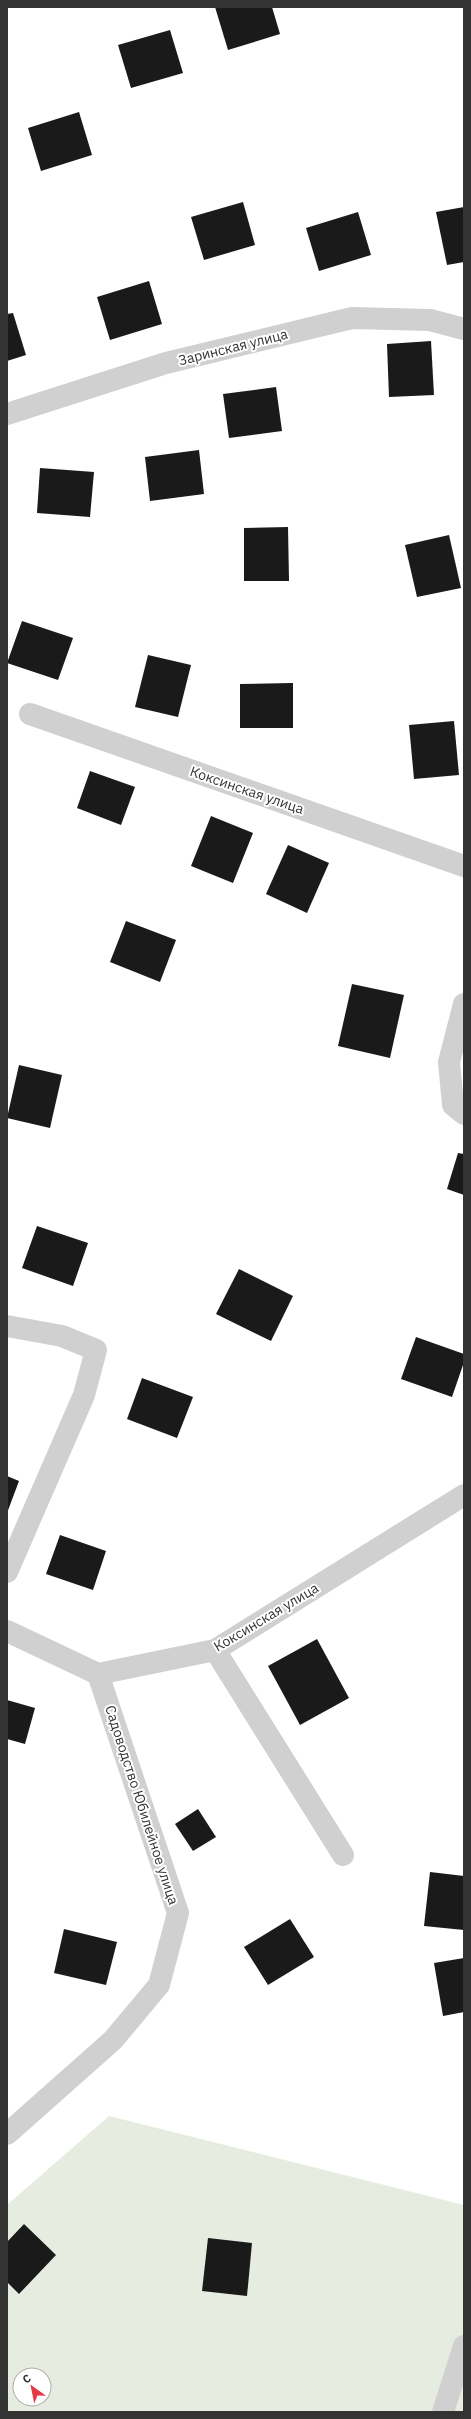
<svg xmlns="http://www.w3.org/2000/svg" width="471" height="2419" viewBox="0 0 471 2419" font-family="'IBM Plex Sans',sans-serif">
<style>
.green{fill:#e6ecdf;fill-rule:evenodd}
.building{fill:#1a1a1a}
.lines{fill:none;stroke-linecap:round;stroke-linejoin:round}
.minor{stroke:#d0d0d0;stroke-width:22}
.labels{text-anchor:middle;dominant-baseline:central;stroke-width:4;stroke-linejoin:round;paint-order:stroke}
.street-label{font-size:14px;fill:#333;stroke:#fff}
</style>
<rect width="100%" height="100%" fill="#fff"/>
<path class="green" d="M109,2116L464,2205V2412H7V2205ZM20,2375H44V2399H20Z"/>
<g class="building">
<path d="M215,7H272L280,34L228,50Z"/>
<path d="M170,30L183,73L131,88L118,45Z"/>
<path d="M79,112L92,155L41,171L28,128Z"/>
<path d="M243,202L255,245L204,260L191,217Z"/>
<path d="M464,207V262L447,265L436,212Z"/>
<path d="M358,212L371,255L319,271L306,228Z"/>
<path d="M149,281L162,324L110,340L97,297Z"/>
<path d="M13,313L26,355L7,361V314Z"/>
<path d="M431,341L434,395L389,397L387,344Z"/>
<path d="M276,387L282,431L229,438L223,394Z"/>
<path d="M199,450L204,494L150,501L145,457Z"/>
<path d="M40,468L94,472L90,517L37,513Z"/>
<path d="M288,527L289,581H244V528Z"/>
<path d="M449,535L461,588L417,597L405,545Z"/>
<path d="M22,621L73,638L58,680L7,663Z"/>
<path d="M148,655L191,665L178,717L135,707Z"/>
<path d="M293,683V728H240V684Z"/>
<path d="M454,721L459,775L414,779L409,725Z"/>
<path d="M90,771L135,787L121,825L77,808Z"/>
<path d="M211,816L253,833L233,883L191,866Z"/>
<path d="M288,845L329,863L307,913L266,894Z"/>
<path d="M126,921L176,940L160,982L110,962Z"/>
<path d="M352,984L404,995L390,1058L338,1046Z"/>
<path d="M19,1065L62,1075L50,1128L7,1118Z"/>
<path d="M458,1153L464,1154V1195L447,1189Z"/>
<path d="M37,1226L88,1243L73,1286L22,1268Z"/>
<path d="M239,1269L293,1296L271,1341L216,1314Z"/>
<path d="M416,1337L464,1354V1362L452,1397L401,1379Z"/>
<path d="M142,1378L193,1397L177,1438L127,1419Z"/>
<path d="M7,1476L19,1481L7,1513Z"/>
<path d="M60,1535L106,1551L93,1590L46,1574Z"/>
<path d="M317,1639L349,1698L300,1725L268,1666Z"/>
<path d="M7,1700L35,1708L25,1744L7,1739Z"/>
<path d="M198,1809L216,1837L193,1851L175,1824Z"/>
<path d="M430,1872L464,1876V1930L424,1926Z"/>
<path d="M290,1919L314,1957L268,1985L244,1947Z"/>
<path d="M64,1929L117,1942L106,1985L54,1973Z"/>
<path d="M464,1958V2012L443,2016L434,1963Z"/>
<path d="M24,2224L56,2255L19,2294L7,2282V2242Z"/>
<path d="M208,2238L252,2243L247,2296L202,2291Z"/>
</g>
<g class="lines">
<g class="minor">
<path d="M7,414L166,363L352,318L430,320L464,329"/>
<path d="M30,714L464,866"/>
<path d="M464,1004L449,1062L453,1105L464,1114"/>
<path d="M7,1326L62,1336L96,1350L84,1395L7,1572"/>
<path d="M7,1631L98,1674L215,1650L464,1495"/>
<path d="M215,1650L343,1855"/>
<path d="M7,2134L113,2040L159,1985L178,1913L98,1674"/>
<path d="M443,2412L464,2346"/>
</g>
</g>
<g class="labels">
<g class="street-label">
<text transform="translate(233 347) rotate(-14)">Заринская улица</text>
<text transform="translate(247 790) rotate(19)">Коксинская улица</text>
<text transform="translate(266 1617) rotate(-31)">Коксинская улица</text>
<text transform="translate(142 1805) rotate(72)">Садоводство Юбилейное улица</text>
</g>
</g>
<rect width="471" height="2419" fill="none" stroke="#333333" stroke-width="16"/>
<g transform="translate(32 2387) rotate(327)"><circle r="19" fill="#ffffff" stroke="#adadad"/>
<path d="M0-3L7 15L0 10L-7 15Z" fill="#e63946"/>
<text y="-6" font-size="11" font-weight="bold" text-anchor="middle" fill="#333333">С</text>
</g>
</svg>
